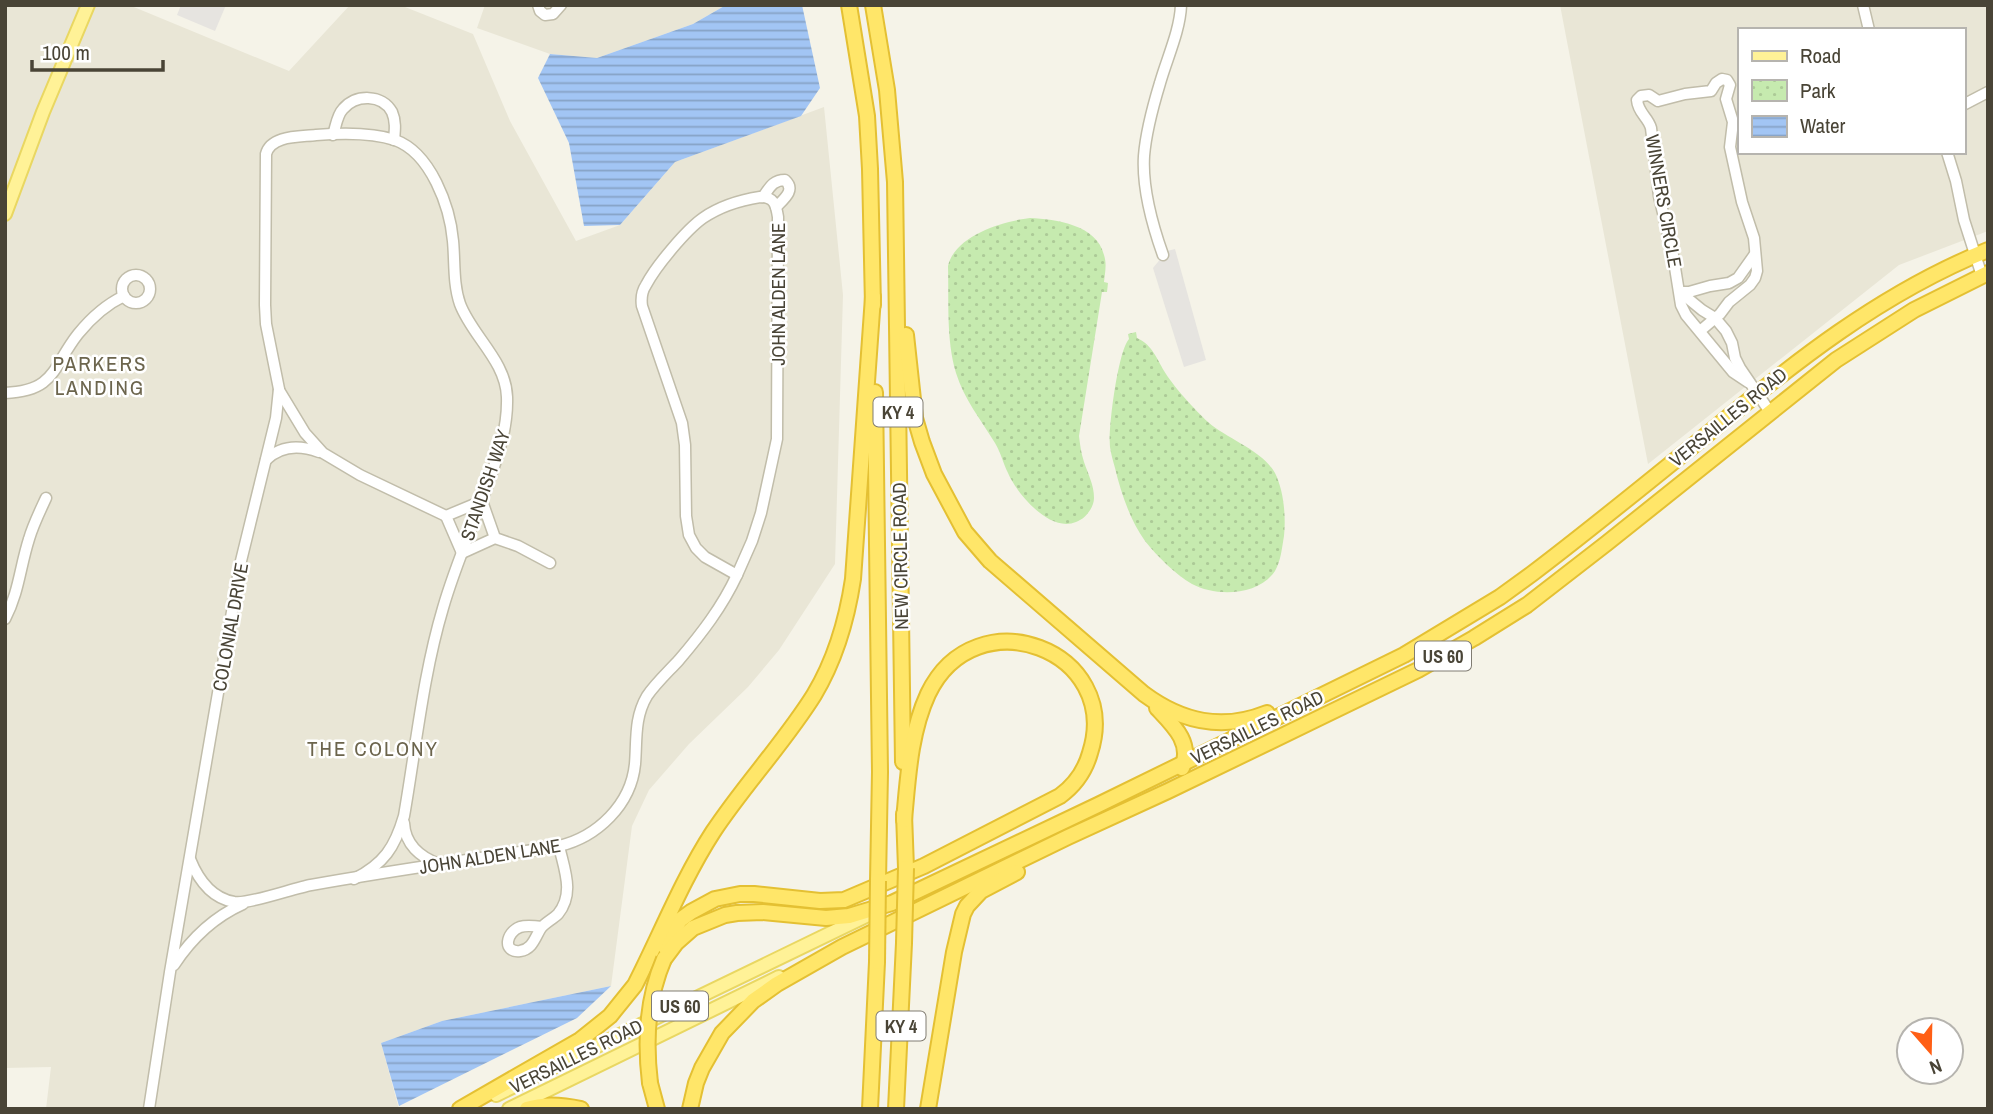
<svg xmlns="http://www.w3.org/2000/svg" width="1993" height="1114" viewBox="0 0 1993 1114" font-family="'Archivo Narrow',sans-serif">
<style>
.residential{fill:#e9e6d6;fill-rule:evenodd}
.park{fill:url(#park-dots)}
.parking{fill:#e6e4e0}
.water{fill:url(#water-rules)}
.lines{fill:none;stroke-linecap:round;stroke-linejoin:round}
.minor-casing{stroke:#c1bdaa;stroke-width:13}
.major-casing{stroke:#e9d762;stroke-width:16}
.highway-casing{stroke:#e4c033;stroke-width:18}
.minor{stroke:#fff;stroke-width:10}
.major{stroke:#fff297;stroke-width:12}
.highway{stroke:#ffe669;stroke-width:14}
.highway-bridge-casing{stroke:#e4c033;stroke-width:18;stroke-linecap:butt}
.highway-bridge{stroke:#ffe669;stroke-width:14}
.labels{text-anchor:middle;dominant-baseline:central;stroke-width:5;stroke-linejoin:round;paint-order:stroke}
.shield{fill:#fff;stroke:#807c72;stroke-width:2}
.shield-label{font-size:18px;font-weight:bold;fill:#494436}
.street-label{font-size:19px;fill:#494436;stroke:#fff}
.neighbourhood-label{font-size:21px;letter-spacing:2px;fill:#6c654d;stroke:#fff}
</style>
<defs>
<pattern id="park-dots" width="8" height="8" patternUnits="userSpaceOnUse" patternTransform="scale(1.75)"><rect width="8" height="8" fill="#c6eaaf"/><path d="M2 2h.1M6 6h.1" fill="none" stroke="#acca97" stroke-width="1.8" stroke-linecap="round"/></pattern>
<pattern id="water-rules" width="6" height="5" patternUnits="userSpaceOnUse" patternTransform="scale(1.75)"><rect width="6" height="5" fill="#a2c5f4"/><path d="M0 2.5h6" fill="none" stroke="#86a2c6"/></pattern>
</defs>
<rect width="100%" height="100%" fill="#f5f3e8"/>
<g class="residential">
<path d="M5,5H129L289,71L350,5H400L473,34L510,121L576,241L620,225L675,162L824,107L843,295L835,564L779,650L748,687L689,744L649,790L632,826L611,986L442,1021L381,1043L399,1109H46L51,1067L5,1068Z"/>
<path d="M485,5H726L693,24L597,58L550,54L477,28Z"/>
<path d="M1560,5H1988V231L1899,265L1648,464ZM1739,30H1963V152H1739Z"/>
</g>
<g class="park">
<path d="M1030,218C1056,219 1097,225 1104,255C1107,264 1105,273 1104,282L1108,283L1107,292H1102L1079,436C1080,444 1081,453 1084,462C1088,474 1094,485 1094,498C1094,508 1085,519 1076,522C1050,533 1017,494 1008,473C1003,463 1001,453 995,443C981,420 964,399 956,373C946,339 949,301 948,266C955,235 1004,221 1030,218Z"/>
<path d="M1136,332L1137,338C1153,345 1157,360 1166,374C1175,388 1195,410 1208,422C1227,439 1262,450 1275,473C1284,491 1286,517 1284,536C1282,547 1281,561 1275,571C1258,596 1216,597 1192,584C1175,574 1157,556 1145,541C1130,520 1121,493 1115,468C1113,461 1111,454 1110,447C1108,429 1118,351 1129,339L1128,334Z"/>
</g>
<g class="parking">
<path d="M181,5H226L215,31L177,15Z"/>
<path d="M1175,249L1206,360L1184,367L1153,268L1167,251Z"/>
</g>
<g class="water">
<path d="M726,5H802L820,88L801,116L675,162L620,225L584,226L569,143L538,78L550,54L597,58L693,24Z"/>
<path d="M611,986L577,1018L399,1106L381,1043L442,1021Z"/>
</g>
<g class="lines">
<defs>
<g id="minor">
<path d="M538,5L540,11L545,15L553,14L561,5"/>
<path d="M1863,5L1869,30"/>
<path d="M1963,105L1988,92"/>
<path d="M333,135C336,126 337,115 343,109C356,94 382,94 392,112C396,121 395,130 394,140"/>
<path d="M1947,152L1956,181L1964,220L1982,276"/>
<path d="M760,197C774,197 776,204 778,217L777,439L761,513L752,541L737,575L705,557L696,548L689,535L686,516L685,445L682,423L642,306C641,299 642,291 646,285C656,266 686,230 703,218C719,207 741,200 760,197Z"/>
<path d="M763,197C770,187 773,180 785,180C796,190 784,199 776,207"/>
<path d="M1163,255C1152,224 1142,189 1144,156C1146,131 1153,106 1160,83C1167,58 1180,31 1181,5"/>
<circle cx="136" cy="289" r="14"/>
<path d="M1680,292L1702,310L1715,318L1726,331L1732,343L1735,358L1740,368L1770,412"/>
<path d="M1681,292H1689L1710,286L1729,283L1738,278L1755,254"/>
<path d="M1700,331L1720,314L1729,302L1750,285L1755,278L1757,271L1754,238L1742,202L1730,147L1733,122L1726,99L1730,85L1727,80L1722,79L1716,83L1711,91L1685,94L1658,101L1649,95L1641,96L1637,100C1638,113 1648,117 1651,128L1659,196L1673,255L1681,305L1686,315L1733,372L1748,382"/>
<path d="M279,390L305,433L323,453L360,475L446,516"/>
<path d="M5,393C56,391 52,367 78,334C91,318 105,305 124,296"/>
<path d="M266,460C281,445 300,445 319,452"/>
<path d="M495,538L482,501L446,516L462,553L495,538L518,546L550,563"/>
<path d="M5,619C19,592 20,567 29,539C33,525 40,511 46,498"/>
<path d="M404,823C405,844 420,857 439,864"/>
<path d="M190,859C198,879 211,898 234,902C247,905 294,888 311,885C394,870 476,859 559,846C597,837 631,805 635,764C637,740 634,718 647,696C656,683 668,672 679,660C702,633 722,607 737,575"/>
<path d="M542,927C535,926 526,925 520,927C506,932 502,953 520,951C533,949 535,937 541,928C545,923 553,919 558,914C575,893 564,869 559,846"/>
<path d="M174,965C191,939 214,917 243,904"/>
<path d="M149,1109L170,972L240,565L276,418L279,389L266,324L265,305L266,154C271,135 300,137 316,135C341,133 371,132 395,140C431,153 450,207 453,241C455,262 453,284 460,304C472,336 506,361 507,397C508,428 498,456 488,484C473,526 455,566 443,608C423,675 416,747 404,816C395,847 384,864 354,879"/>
</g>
<g id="major">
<path d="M5,214L43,112L88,5"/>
<path d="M496,1095L870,914"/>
<path d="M509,1109L779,977"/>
</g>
<g id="highway">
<path d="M849,5L867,116L870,169L873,305"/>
<path d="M873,5L887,90L895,182L903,762"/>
<path d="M906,335L915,418L922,442L934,474L965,532L990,561L1144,694C1182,722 1222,731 1267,713"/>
<path d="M875,392L880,772L878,881"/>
<path d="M1157,708C1173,725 1193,743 1182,768"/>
<path d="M904,814L906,868"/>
<path d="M664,946L680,920L691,912L715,899L740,894H754L820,901L844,900L924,866L1060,796C1075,785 1085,771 1090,753C1123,651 976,594 928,694C910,733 908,778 904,820"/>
<path d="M664,959L676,943L693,928L725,915L737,913L763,912L826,918L849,916L892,903L1098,805L1404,655L1500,597L1533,573C1591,529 1647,483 1704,437C1792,364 1881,293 1988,250"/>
<path d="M650,1083L657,1109"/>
<path d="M460,1109L580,1040L610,1016L635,985C661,934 682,880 713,832C744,785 784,743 814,695C835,660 847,619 853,579L873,297"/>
<path d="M527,1109C545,1103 563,1105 581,1109"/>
<path d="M690,1109L696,1083L702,1068L722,1033L753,1001L777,984L842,947L1068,837L1168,791L1321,717L1418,670L1474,638L1527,605L1607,543L1836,360L1914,310L1988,273"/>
<path d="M870,1109L877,962"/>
<path d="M896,1109L904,943"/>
<path d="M928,1109L954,952L963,914L967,906L981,891L1017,872"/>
</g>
</defs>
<use href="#minor" class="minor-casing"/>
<use href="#major" class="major-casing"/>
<use href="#highway" class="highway-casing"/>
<use href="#minor" class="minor"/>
<use href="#major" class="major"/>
<use href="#highway" class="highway"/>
<defs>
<g id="highway-bridge">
<path d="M904,943L906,868"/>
<path d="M877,962L878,881"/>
<path d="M650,1083C645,1042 647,998 664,959"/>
</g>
</defs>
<use href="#highway-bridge" class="highway-bridge-casing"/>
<use href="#highway-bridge" class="highway-bridge"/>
</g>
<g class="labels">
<g class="shield">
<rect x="873.5" y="397.5" width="49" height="29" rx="5"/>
<rect x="1415" y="641.5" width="56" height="29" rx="5"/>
<rect x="652" y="991.5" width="56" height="29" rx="5"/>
<rect x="876.5" y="1011.5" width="49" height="29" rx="5"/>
</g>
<g class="shield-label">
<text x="898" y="412">KY 4</text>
<text x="1443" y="656">US 60</text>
<text x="680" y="1006">US 60</text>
<text x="901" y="1026">KY 4</text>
</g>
<g class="street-label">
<text transform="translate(1664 201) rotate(80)">WINNERS CIRCLE</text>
<text transform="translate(778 294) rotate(-90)">JOHN ALDEN LANE</text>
<text transform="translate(1728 417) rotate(-39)">VERSAILLES ROAD</text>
<text transform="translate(485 485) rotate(-71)">STANDISH WAY</text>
<text transform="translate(900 556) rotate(-91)">NEW CIRCLE ROAD</text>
<text transform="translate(230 627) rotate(-80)">COLONIAL DRIVE</text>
<text transform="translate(1257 727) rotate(-26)">VERSAILLES ROAD</text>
<text transform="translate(490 856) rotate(-9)">JOHN ALDEN LANE</text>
<text transform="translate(576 1056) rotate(-26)">VERSAILLES ROAD</text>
</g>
<g class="neighbourhood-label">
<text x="100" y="363">PARKERS<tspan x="100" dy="24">LANDING</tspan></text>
<text x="373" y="748">THE COLONY</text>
</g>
</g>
<rect width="1993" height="1114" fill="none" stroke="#494436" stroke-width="14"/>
<rect x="1738" y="28" width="228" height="126" fill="#ffffff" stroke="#b6b4af" stroke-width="2"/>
<rect x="1752" y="51" width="35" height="10" fill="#fff297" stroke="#b6b4af" stroke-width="2"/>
<text x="1800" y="63" font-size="21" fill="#494436">Road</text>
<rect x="1752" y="80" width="35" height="21" fill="url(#park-dots)" stroke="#b6b4af" stroke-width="2"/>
<text x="1800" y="98" font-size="21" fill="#494436">Park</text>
<rect x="1752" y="116" width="35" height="21" fill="url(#water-rules)" stroke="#b6b4af" stroke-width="2"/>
<text x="1800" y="133" font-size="21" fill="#494436">Water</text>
<g transform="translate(1930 1051) rotate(160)"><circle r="33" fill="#ffffff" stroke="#b6b4af" stroke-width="2"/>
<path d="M0-5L12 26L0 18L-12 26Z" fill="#ff5f15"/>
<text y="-10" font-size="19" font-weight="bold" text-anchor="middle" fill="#494436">N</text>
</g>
<path d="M32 60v10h131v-10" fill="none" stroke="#494436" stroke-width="3.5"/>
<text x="42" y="60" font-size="21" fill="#494436" stroke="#ffffff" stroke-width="5" paint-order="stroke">100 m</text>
</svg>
